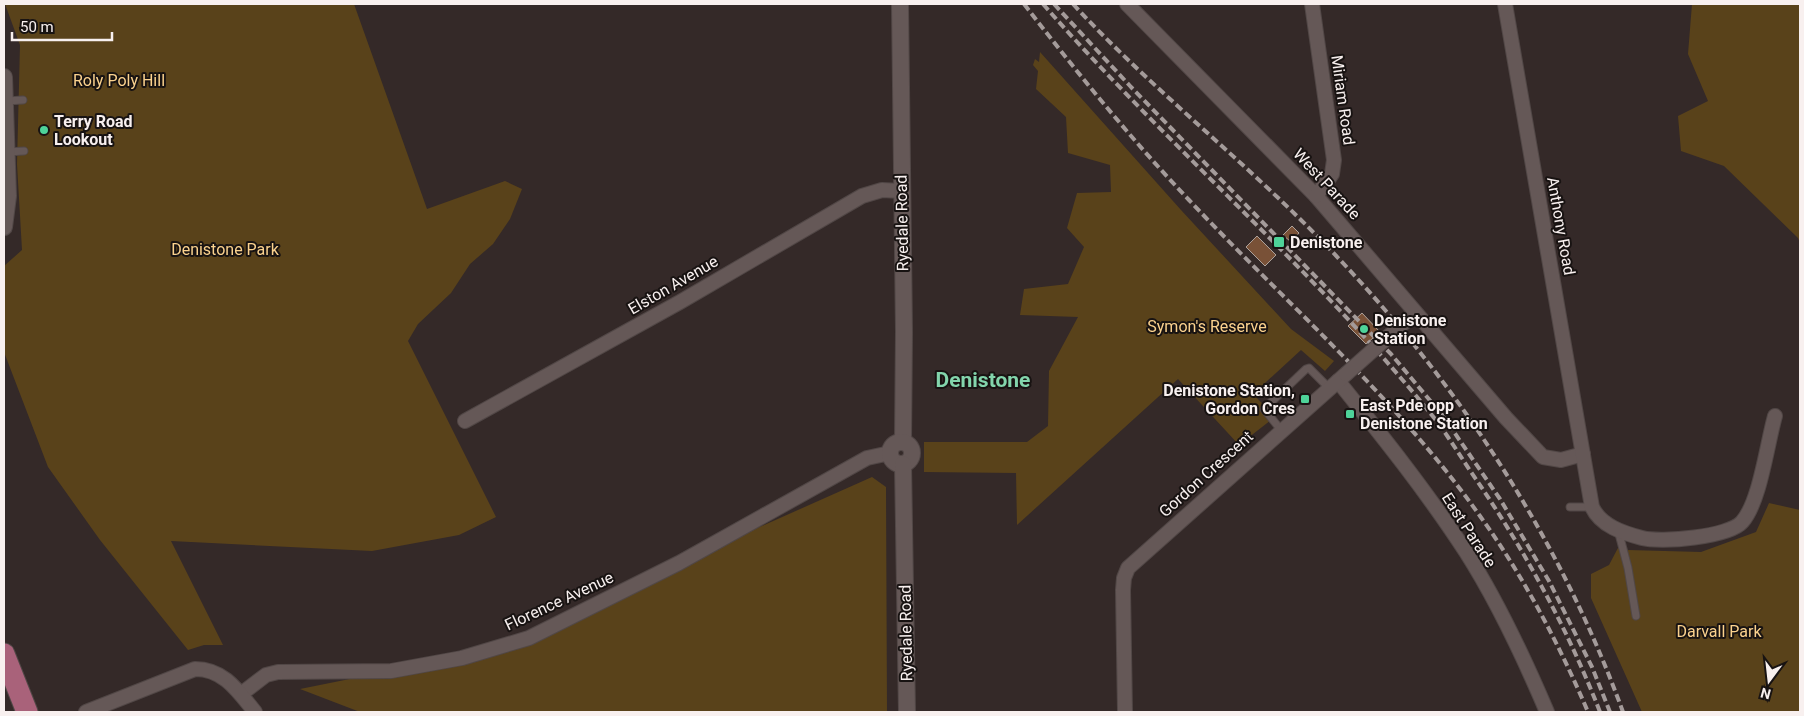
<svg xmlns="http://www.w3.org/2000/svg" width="1804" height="716" viewBox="0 0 1804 716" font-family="Roboto,sans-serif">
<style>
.green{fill:#59421a}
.building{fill:#795137;stroke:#ada19a}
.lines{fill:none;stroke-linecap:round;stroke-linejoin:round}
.service-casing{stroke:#514746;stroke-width:9}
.minor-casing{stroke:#514746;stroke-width:16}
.tertiary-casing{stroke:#514746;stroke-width:18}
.primary-casing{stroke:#514746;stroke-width:23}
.service{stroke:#655857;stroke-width:7}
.minor{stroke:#655857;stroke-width:14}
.tertiary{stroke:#655857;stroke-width:16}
.primary{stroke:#a9627a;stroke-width:21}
.rail{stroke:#a49b9a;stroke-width:4;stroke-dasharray:8 4;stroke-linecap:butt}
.minor-bridge-casing{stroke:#514746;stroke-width:16;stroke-linecap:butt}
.minor-bridge{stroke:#655857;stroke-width:14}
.poi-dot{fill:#4ed399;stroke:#181312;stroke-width:2}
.labels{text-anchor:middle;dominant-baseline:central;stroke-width:4;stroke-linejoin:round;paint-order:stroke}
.park-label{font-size:16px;fill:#fbd28e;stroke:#181312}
.street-label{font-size:16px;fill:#f8f0ef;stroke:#181312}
.poi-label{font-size:16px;font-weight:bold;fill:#f8f0ef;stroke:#181312;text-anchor:start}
.district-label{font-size:21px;font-weight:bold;fill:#83d5ac;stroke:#181312}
</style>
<rect width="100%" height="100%" fill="#342928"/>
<g class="green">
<path d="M5,4H354L427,209L505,181L522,189L510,219L493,244L470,264L451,293L418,324L408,341L496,517L459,535L372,551L171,541L223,645H204L188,650L100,540L48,467L4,352V266L22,250L17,164L20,45Z"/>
<path d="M1692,4H1800V243L1798,238L1724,166L1681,151L1678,116L1708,101L1688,54Z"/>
<path d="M1040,52L1181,210L1291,329L1334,361L1325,371L1301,350L1253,394L1275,417L1239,445L1178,379L1017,525L1016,473L924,472V442H1027L1048,426L1049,371L1078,317L1020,315L1024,289L1068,284L1084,247L1067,228L1077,193L1111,192L1110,165L1068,153L1066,117L1036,89L1038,71L1033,65L1035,59L1039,62Z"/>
<path d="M872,477L886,487L887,712H360L300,689L519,645L679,563Z"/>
<path d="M1769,503L1800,510V712H1642L1591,598V574L1609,565L1619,546L1628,550L1701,552L1756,532Z"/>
</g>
<g class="building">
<path d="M1292,226L1299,233L1291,242L1283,235Z"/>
<path d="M1257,236L1276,255L1265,266L1246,247Z"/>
<path d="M1362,313L1380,332L1366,344L1348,326Z"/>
</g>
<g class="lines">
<defs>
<g id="service">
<path d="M6,101L23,100"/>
<path d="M7,152L24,151"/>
<path d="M1281,430L1264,409L1306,369L1309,368L1329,388"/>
<path d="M1570,507H1592"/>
<path d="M1618,530L1628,568L1636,616"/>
</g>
<g id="minor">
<path d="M1127,4L1316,196L1506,418L1543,457L1561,460L1583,454"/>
<path d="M1312,4L1334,160L1332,174L1316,196"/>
<path d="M1505,4L1592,507C1601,526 1623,533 1642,538C1661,543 1729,537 1742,522C1760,502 1767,444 1775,416"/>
<path d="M1338,381C1383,437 1427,492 1466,552C1498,602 1524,658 1547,712"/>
<path d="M465,421L680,302L862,196L882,190L901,191"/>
<path d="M241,694L266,675L278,672L391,671L462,658L529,638L679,563L867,458L890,453"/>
<path d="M86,712L195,669C224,669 238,691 255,712"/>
<path d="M1125,712L1123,590L1124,578L1128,568L1346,374"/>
</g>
<g id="tertiary">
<path d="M900,4L904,332L903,442"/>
<path d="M4,77L8,196L4,227"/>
<circle cx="901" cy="453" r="11"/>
<path d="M903,464L907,712"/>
</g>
<path id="primary" d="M4,654L27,712"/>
</defs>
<use href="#service" class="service-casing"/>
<use href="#minor" class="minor-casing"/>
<use href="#tertiary" class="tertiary-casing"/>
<use href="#primary" class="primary-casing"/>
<use href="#service" class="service"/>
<use href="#minor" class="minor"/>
<use href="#tertiary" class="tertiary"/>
<use href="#primary" class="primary"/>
<g class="rail">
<path d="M1024,4C1076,71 1130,138 1189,200C1287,304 1397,399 1480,516C1524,577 1559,644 1588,712"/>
<path d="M1043,4C1168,147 1316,271 1435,419C1448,436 1459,454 1471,472C1523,547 1567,627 1600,712"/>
<path d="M1054,4L1131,87L1391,354L1443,416L1500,499L1549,581L1592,667L1610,712"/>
<path d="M1073,4C1144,81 1227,147 1301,220C1443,360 1555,525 1623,712"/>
</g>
<defs>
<path id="minor-bridge" d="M1346,374L1407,320"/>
</defs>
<use href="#minor-bridge" class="minor-bridge-casing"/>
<use href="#minor-bridge" class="minor-bridge"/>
</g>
<g class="poi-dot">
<circle cx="44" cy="130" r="5"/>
<rect x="1273" y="236" width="12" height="12" rx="2.5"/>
<circle cx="1364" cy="329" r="5"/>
<rect x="1300" y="394" width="10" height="10" rx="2.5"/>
<rect x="1345" y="409" width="10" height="10" rx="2.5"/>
</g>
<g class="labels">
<g class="park-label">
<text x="119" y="80">Roly Poly Hill</text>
<text x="225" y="249">Denistone Park</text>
<text x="1207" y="326">Symon's Reserve</text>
<text x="1719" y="631">Darvall Park</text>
</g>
<g class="street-label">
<text transform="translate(1343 100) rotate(82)">Miriam Road</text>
<text transform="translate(1327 184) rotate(47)">West Parade</text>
<text transform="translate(902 223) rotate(-91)">Ryedale Road</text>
<text transform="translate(1561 226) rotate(80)">Anthony Road</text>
<text transform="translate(673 285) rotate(-30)">Elston Avenue</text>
<text transform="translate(1206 474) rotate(-42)">Gordon Crescent</text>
<text transform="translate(1469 530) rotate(57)">East Parade</text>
<text transform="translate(559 601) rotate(-25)">Florence Avenue</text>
<text transform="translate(906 633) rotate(-91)">Ryedale Road</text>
</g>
<g class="poi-label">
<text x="54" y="121">Terry Road<tspan x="54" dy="18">Lookout</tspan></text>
<text x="1290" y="242">Denistone</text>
<text x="1374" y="320">Denistone<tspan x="1374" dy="18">Station</tspan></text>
<text x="1295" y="390" text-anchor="end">Denistone Station,<tspan x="1295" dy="18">Gordon Cres</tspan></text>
<text x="1360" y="405">East Pde opp<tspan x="1360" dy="18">Denistone Station</tspan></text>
</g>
<g class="district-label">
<text x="983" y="380">Denistone</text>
</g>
</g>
<rect width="1804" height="716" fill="none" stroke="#f8f0ef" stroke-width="10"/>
<g transform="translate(1769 681) rotate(195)" stroke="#181312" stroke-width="4" paint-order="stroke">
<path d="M0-4L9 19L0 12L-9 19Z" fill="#f8f0ef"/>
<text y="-8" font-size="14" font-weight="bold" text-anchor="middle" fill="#f8f0ef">N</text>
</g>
<path d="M12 32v8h100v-8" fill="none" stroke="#f8f0ef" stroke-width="2.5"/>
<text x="20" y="32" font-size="15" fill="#f8f0ef" stroke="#181312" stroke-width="4" paint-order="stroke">50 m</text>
</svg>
